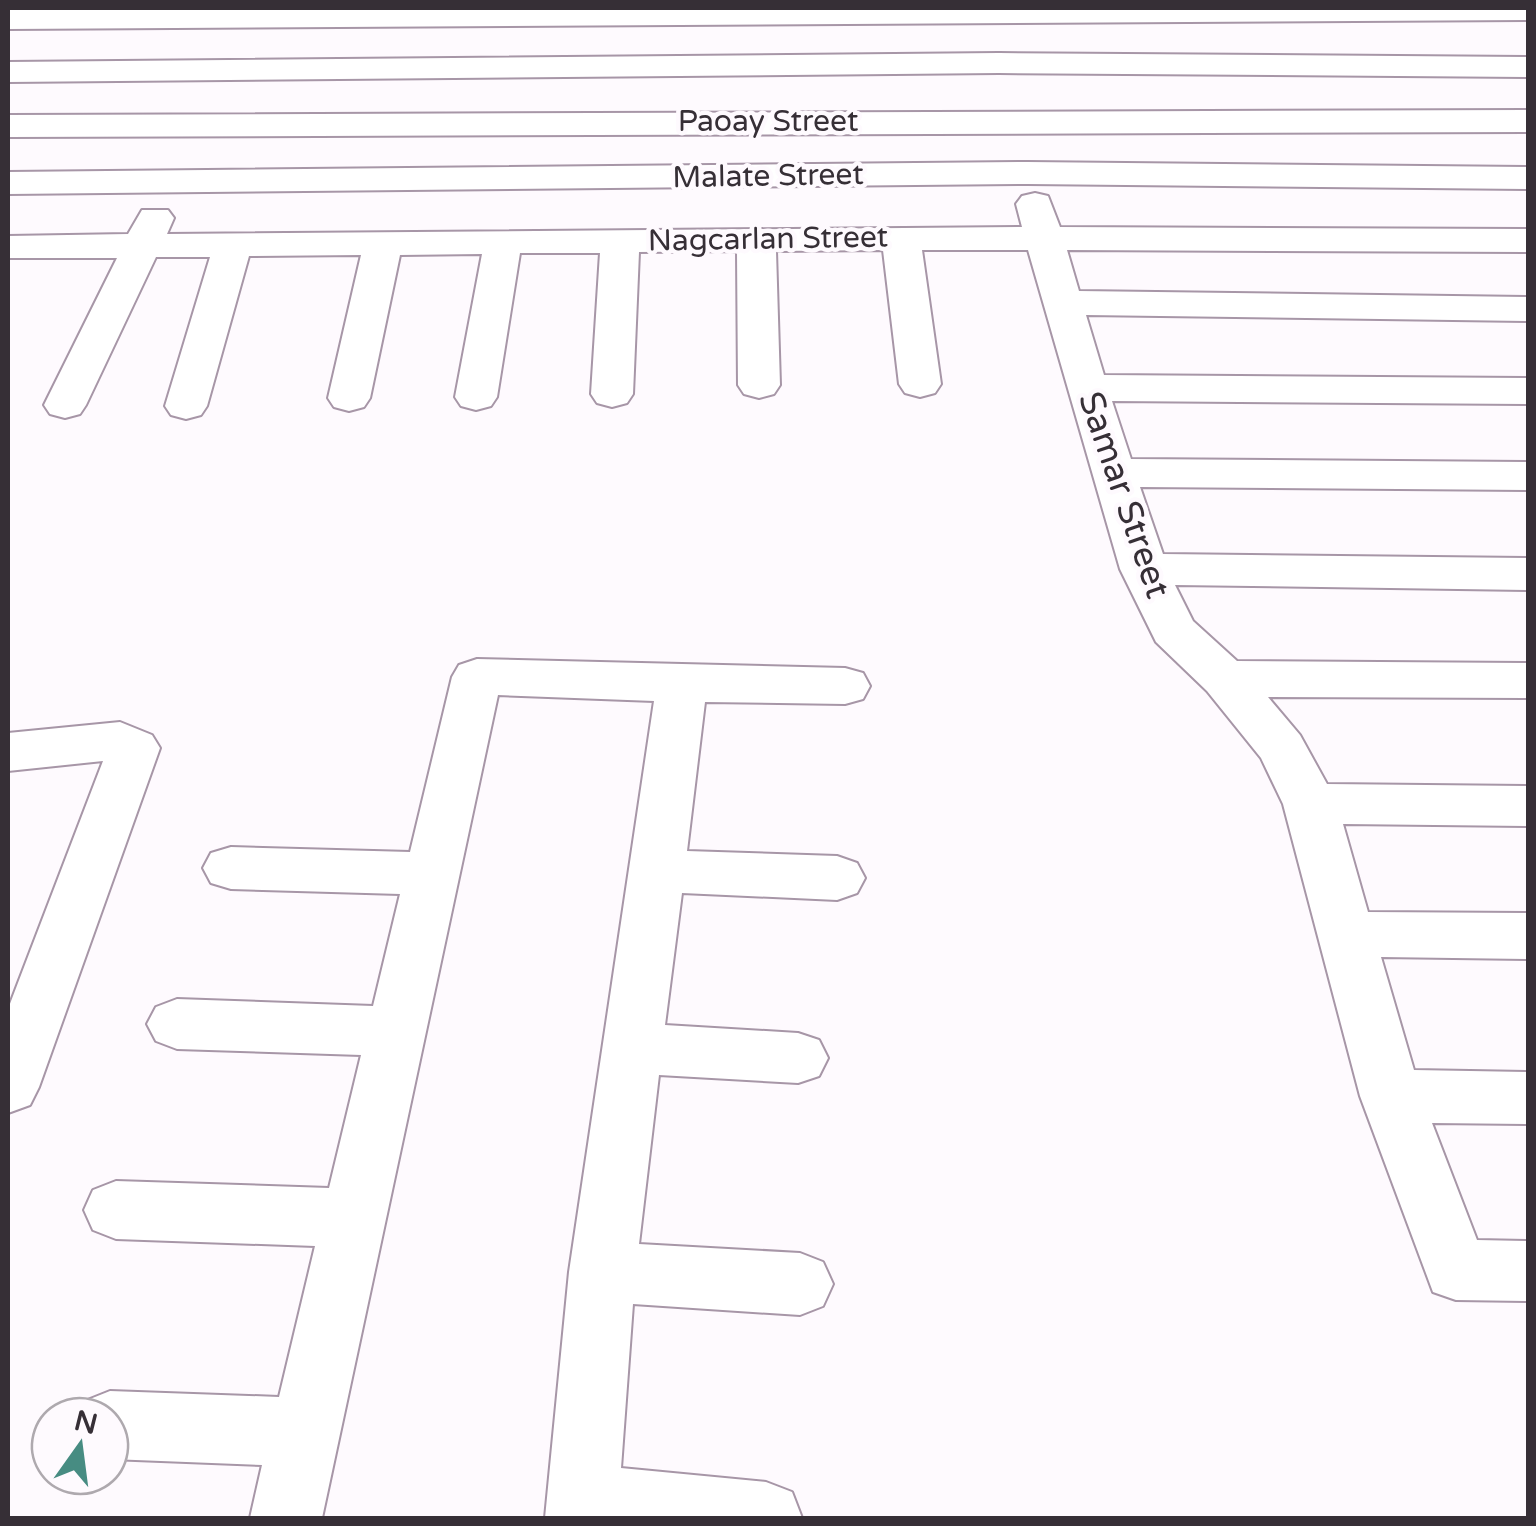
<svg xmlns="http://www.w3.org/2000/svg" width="1536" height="1526" viewBox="0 0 1536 1526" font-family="'Varela Round',sans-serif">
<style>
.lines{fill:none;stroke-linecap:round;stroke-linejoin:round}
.minor-casing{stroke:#a796a7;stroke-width:4}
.minor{fill:#fff;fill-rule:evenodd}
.labels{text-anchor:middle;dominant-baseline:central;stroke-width:9;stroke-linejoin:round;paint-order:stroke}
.far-street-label{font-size:30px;fill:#362f36;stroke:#fefafe}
.street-label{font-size:35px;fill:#362f36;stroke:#fefafe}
</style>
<rect width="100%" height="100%" fill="#fefafe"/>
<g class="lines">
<defs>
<g id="minor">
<path d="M1528,8V20L8,29V9Z"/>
<path d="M999,53L1528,57V77L999,73L8,82V62Z"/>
<path d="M1528,110V132L8,137V115Z"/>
<path d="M1028,162L1528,167V189L1028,184L8,194V172Z"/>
<path d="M1035,193L1048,196L1060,227L1528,229V252L1067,250L1079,291L1528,297V321L1086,315L1104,375L1528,378V404L1112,401L1131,459L1528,462V490L1140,487L1163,554L1528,558V590L1175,585L1193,621L1237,661L1528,663V698L1268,697L1300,735L1327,784L1528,786V826L1343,824L1368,912L1528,913V959L1381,957L1414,1070L1528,1072V1124L1432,1123L1477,1240L1528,1241V1301L1456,1300L1433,1292L1360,1096L1283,804L1261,758L1207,691L1156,642L1120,569L1028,250H922L941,384L935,393L920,397L905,393L899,384L883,250L776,251L780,385L774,394L759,398L744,394L738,385L737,251L639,252L633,394L627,403L612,407L597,403L591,394L600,253H520L497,397L491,406L476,410L461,406L455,397L482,254L400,255L370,398L364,407L349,411L334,407L328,398L361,255L249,256L207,406L201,415L186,419L171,415L165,406L210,257H156L86,405L80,414L65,418L50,414L44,405L117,258H8V236L128,234L142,210H168L174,218L167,234L1022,227L1016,204L1022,196Z"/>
<path d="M477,659L845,668L863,673L870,686L863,699L845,704L705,702L687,851L837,856L857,863L865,878L857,893L837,900L682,893L665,1025L798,1033L819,1040L828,1058L819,1076L798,1083L659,1075L639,1244L800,1253L823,1262L833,1284L823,1306L800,1315L633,1304L621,1468L766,1482L792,1492L802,1518H545L569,1272L654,701L498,695L322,1518H250L262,1465L110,1459V1416H79L85,1401L110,1391L279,1397L315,1246L116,1239L93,1230L84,1210L93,1190L116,1181L329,1188L361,1055L177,1049L156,1041L147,1024L156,1007L177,999L373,1006L400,894L231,889L211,883L203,868L211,853L231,847L410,852L452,677L459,665Z"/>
<path d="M120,722L152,735L160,748L39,1087L30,1105L8,1113V1009L103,761L8,771V733Z"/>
</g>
</defs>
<use href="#minor" class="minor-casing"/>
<use href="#minor" class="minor"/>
</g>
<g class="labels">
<g class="far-street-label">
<text x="768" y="121">Paoay Street</text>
<text transform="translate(768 176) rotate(-1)">Malate Street</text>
<text transform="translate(768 239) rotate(-1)">Nagcarlan Street</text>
</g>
<g class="street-label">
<text transform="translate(1124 495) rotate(71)">Samar Street</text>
</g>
</g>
<rect width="1536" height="1526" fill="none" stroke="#362f36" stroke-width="20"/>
<g transform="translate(80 1446) rotate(14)"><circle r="48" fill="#fefafe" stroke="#aea9ae" stroke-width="2.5"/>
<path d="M0-8L18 38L0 25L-18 38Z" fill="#478c82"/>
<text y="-15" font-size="28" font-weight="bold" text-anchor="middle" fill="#362f36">N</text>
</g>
</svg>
